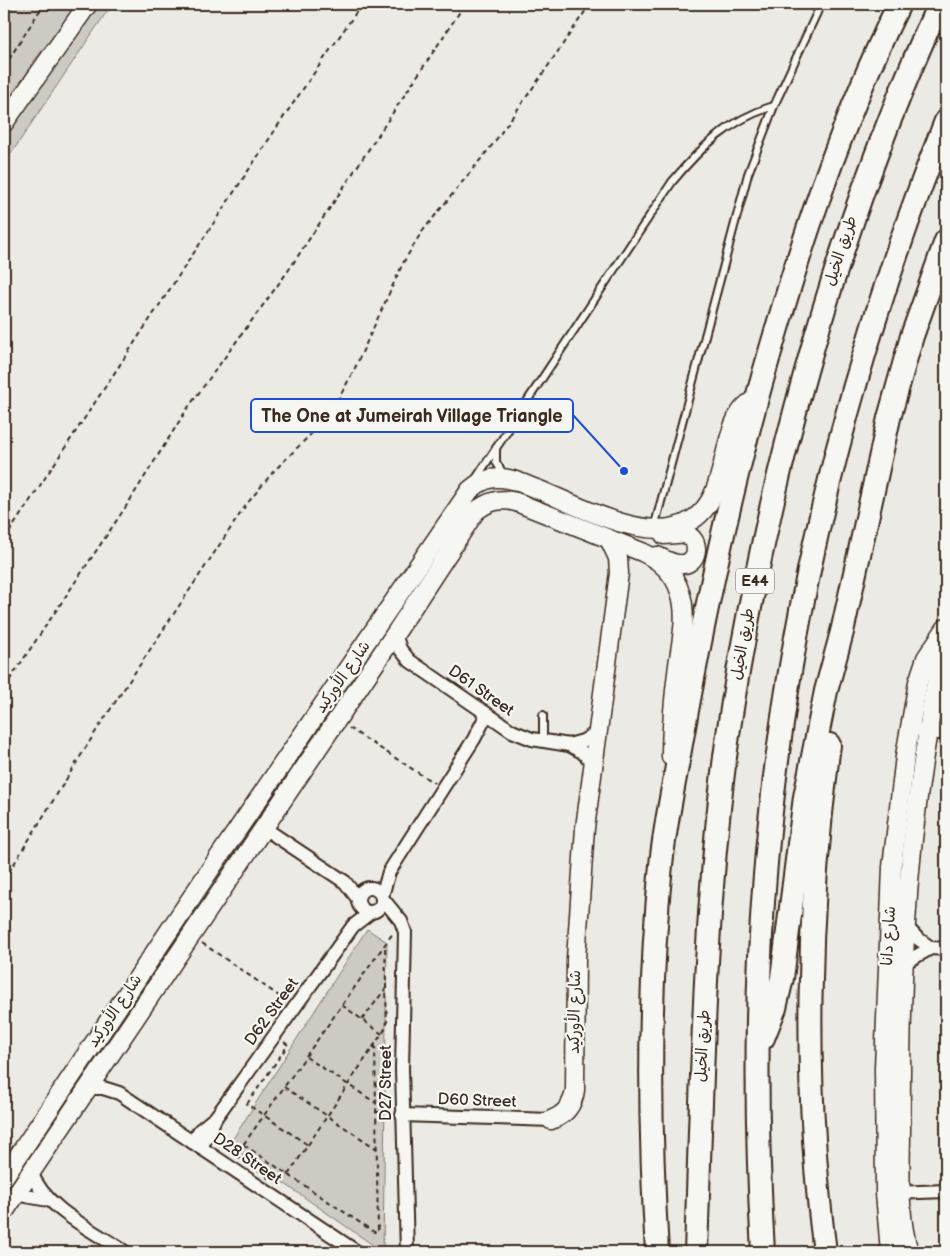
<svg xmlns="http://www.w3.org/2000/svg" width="950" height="1256" viewBox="0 0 950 1256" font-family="'Balsamiq Sans','Playpen Sans Arabic',sans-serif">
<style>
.green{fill:#cdcac4;stroke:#847a71}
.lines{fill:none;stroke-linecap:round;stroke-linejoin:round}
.lane-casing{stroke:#3b2a1e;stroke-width:10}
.street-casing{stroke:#3b2a1e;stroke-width:16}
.secondary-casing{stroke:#3b2a1e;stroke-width:21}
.highway-casing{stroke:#3b2a1e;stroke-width:26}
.path{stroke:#3b2a1e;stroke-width:2;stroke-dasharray:5 4;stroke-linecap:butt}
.lane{stroke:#f6f6f2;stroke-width:6}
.street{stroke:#f6f6f2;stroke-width:12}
.secondary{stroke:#f6f6f2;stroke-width:18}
.highway{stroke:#f6f6f2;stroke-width:22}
.labels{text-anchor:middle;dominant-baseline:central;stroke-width:4.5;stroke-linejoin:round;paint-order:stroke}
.shield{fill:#f6f6f2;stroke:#73675e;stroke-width:1}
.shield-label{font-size:15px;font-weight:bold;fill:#3b2a1e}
.street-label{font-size:16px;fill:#3b2a1e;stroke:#f6f6f2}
.leader{fill:none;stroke:#1d4ed8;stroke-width:2}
.callout-dot{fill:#1d4ed8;stroke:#f6f6f2;stroke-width:2}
.callout{fill:#f6f6f2;stroke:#1d4ed8;stroke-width:2}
.callout-label{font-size:18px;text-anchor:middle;font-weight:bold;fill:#3b2a1e}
</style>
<rect width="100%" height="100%" fill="#ebeae5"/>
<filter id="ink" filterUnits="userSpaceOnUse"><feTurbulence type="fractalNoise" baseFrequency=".02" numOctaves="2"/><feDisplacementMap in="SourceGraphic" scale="10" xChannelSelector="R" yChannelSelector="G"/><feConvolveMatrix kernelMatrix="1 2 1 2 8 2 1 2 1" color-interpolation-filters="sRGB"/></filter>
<g filter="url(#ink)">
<g class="green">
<path d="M4,4H78L34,61L4,111Z"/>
<path d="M97,4H112L4,164V139Z"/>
<path d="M367,929L387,942L383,1252L229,1145Z"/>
</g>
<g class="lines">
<defs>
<g id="lane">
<path d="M496,448V462L504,475"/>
<path d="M475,480L672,182C701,147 730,119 774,106"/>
<path d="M654,528L748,174L774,106L821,4"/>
<path d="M543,741V715"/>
</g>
<g id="street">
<path d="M395,634L400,649L410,661L512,731L532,739L569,745L582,752L593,762"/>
<path d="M920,730L946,734"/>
<path d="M569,745L583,741L596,733"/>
<path d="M264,828L345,882L358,899"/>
<circle cx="370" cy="900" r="12"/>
<path d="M382,896L389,872L474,739L487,714"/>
<path d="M383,899L401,921L405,932L402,1069L407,1252"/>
<path d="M906,926L917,938L931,948"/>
<path d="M904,963L931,948L946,949"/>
<path d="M88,1088H103L119,1093L357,1252"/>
<path d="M402,1115L551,1120"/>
<path d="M192,1142L200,1130L216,1117L353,926L371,912"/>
<path d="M201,1148L215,1119"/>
<path d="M31,1171C43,1208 94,1231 125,1252"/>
<path d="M894,1193L946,1191"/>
<path d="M15,1194L48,1200"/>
</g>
<g id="secondary">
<path d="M4,123L88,4"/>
<path d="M657,556C664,559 672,564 679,564C698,567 703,538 684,534C678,533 671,535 664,535"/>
<path d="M551,1120C565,1115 573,1105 575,1090L576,959L585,828L619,573L618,558L609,539"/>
<path d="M4,1177L216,861L470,490C478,483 486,478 497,478C511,477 525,485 537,489C575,504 634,537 675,527C739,512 711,420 756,399"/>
<path d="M4,1212L395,634L475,512C488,501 500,498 516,502L642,552C660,560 674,573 680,592C688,615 681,642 678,665C674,696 671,726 671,757"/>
<path d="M890,1252L885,1193L884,1068L892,867L905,756L918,682L926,658L946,628"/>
<path d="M909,1252C897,1213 901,1169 901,1128C900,998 905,866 927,737C932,711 933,680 946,657"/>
</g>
<g id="highway">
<path d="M763,1038L775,1008L782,978L805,797L826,691L842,632L889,418L912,336L946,241"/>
<path d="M657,1252C649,1124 648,993 661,865C665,824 674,785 681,744C703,619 729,495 764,373C800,246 841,122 899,4"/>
<path d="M696,1252C702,1087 704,921 725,757C736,672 753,588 772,504C813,329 864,168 939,4"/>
<path d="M763,1252C754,1100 755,946 773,794C799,563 860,336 946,121"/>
<path d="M825,1252C803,1087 807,910 829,745"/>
</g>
</defs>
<use href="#lane" class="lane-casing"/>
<use href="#street" class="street-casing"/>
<use href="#secondary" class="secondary-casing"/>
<use href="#highway" class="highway-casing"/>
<g class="path">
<path d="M38,4L52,10L66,4"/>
<path d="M731,4L732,12"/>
<path d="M4,67L42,7"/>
<path d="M4,540L285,115L362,4"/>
<path d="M4,688L127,505L187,409L288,271L465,4"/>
<path d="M349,728L434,783"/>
<path d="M4,880L96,731L246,505L273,472L316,429L338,400L355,368L403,263L421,233L493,144L544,72L590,4"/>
<path d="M202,943L285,1000"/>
<path d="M342,1005L382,1034"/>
<path d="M362,1020L386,988"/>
<path d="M284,1042L288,1045L247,1104L308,1145"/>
<path d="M306,1057L376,1103"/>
<path d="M284,1087L377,1149"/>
<path d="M376,1112H391"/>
<path d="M244,1145L374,1232H378L375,1044"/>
<path d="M288,1175L387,1026L385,944"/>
<path d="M267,1179L268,1177L236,1155L393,933"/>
</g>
<use href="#lane" class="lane"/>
<use href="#street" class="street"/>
<use href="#secondary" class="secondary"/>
<use href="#highway" class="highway"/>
</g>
</g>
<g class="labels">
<rect class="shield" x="736" y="568.5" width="38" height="25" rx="4"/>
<g class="shield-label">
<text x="755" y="581">E44</text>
</g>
<g class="street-label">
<text transform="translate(841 251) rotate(-72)">طريق الخيل</text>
<text transform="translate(743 644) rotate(-80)">طريق الخيل</text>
<text transform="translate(343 677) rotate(-55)">شارع الأوركيد</text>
<text transform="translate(481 691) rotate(35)">D61 Street</text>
<text transform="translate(889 936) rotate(-87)">شارع دانا</text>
<text transform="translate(115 1011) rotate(-56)">شارع الأوركيد</text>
<text transform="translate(272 1012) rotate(-54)">D62 Street</text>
<text transform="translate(575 1012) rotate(-89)">شارع الأوركيد</text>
<text transform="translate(703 1046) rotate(-87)">طريق الخيل</text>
<text transform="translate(386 1083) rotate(-90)">D27 Street</text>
<text transform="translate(477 1101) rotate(2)">D60 Street</text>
<text transform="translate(247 1159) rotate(34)">D28 Street</text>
</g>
</g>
<path class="leader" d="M624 471L573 415"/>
<circle class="callout-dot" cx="624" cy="471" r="5"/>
<rect class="callout" x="251" y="399" width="322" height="33" rx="5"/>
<g class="callout-label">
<text x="412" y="422">The One at Jumeirah Village Triangle</text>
</g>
<rect width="950" height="1256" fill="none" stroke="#f6f6f2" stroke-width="20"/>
<rect x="10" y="10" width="930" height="1236" fill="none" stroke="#3b2a1e" stroke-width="2" filter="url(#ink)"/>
</svg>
